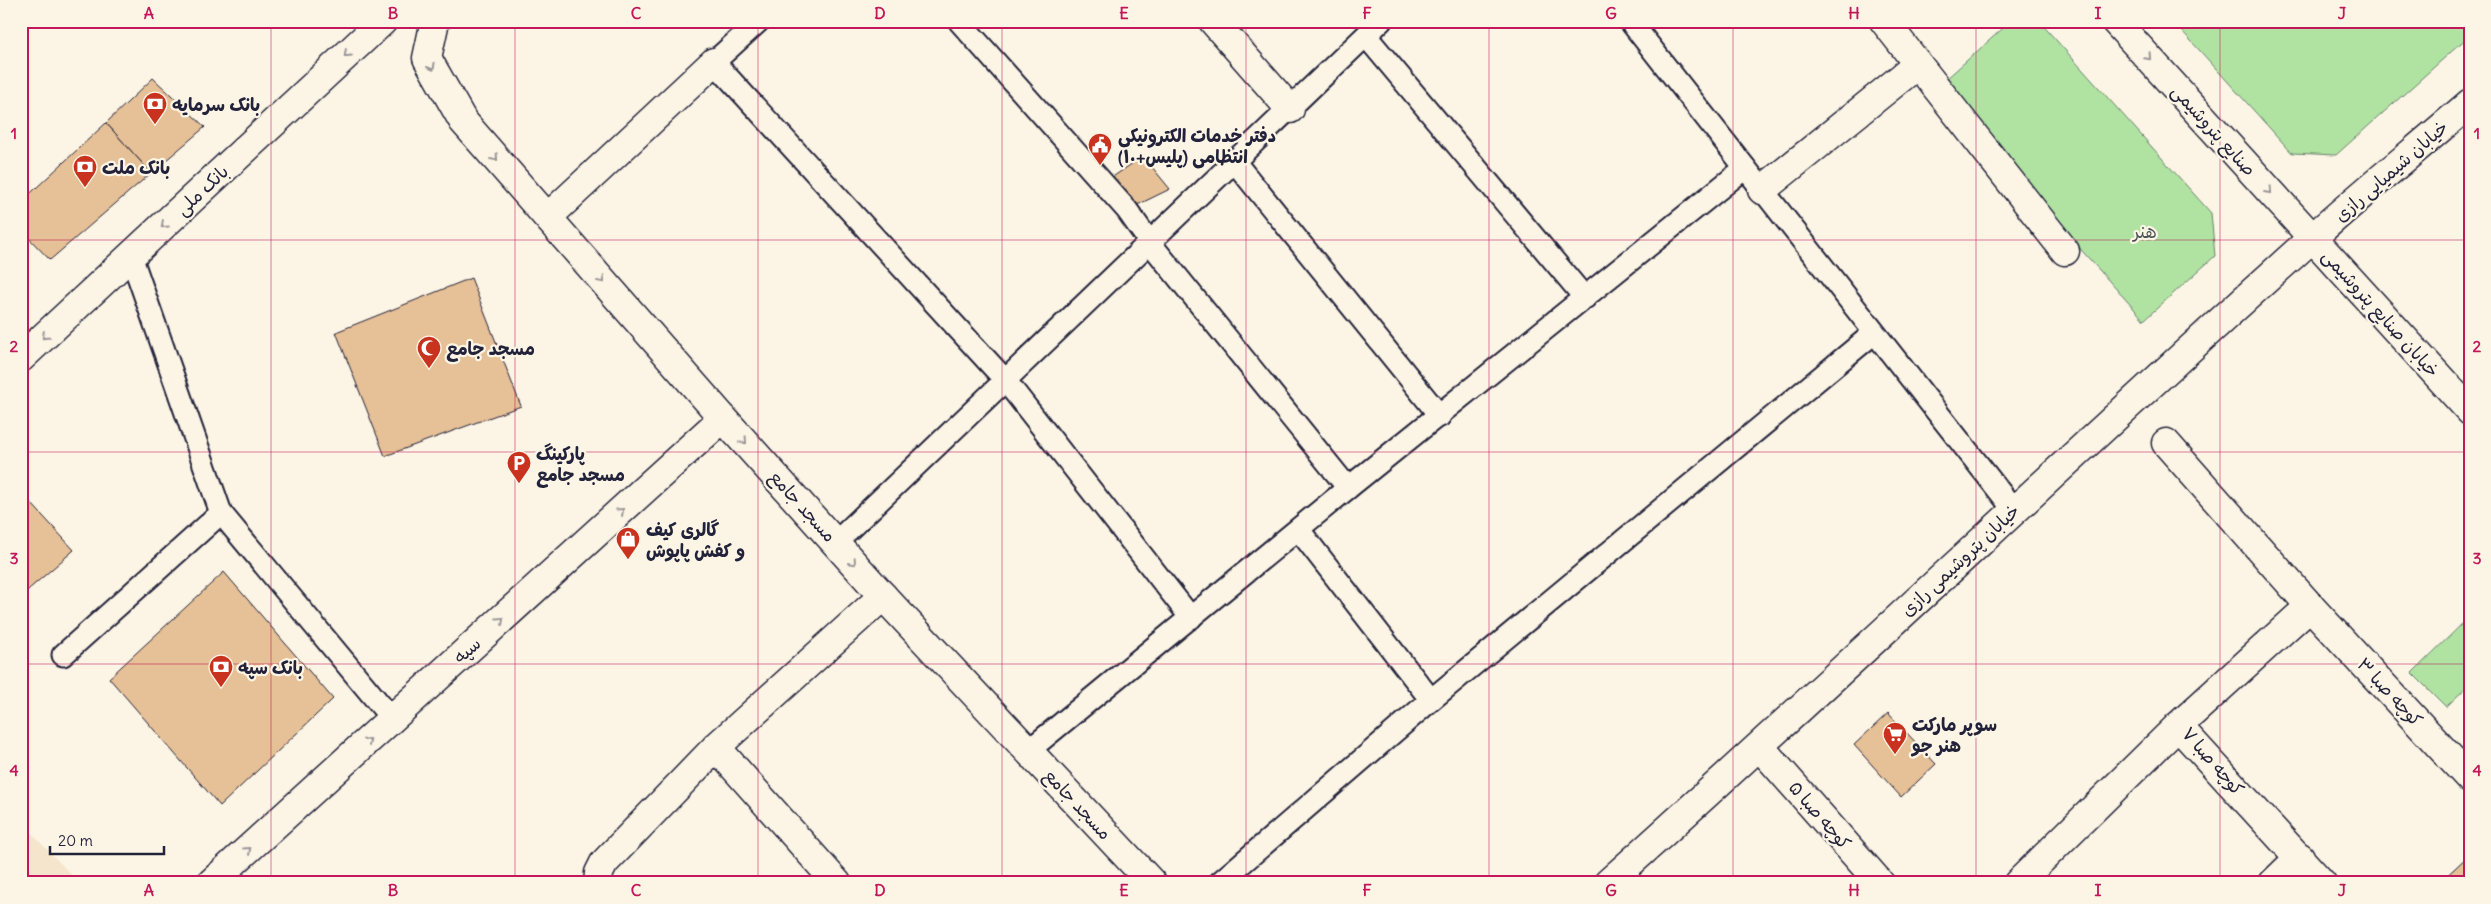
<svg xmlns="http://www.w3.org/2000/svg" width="2491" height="904" viewBox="0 0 2491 904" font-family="Delius,'Playpen Sans Arabic',sans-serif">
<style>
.built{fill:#f5e5cd}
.green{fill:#b0e2a2;stroke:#69826e}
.building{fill:#e6c096;stroke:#22223b}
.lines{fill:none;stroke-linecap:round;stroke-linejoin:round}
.lane-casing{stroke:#22223b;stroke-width:25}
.street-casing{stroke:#22223b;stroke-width:31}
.secondary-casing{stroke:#22223b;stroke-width:31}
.lane{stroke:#fcf5e5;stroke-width:21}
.street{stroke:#fcf5e5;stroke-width:28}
.secondary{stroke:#fcf5e5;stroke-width:28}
.oneway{stroke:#9a9698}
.grid{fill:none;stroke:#c2185b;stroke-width:1;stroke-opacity:0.55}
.labels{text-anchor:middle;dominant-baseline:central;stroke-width:4.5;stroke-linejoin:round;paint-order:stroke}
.poi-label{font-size:18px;font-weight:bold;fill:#22223b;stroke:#fcf5e5;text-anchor:start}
.street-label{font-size:18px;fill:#22223b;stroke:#fcf5e5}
.park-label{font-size:18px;fill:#465255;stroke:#fcf5e5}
.neatline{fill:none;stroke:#c2185b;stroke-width:2}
.grid-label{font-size:16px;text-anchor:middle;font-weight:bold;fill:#c2185b}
</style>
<rect width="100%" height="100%" fill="#fcf5e5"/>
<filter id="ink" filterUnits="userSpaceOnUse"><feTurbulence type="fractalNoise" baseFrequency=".02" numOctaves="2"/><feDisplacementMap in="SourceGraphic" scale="10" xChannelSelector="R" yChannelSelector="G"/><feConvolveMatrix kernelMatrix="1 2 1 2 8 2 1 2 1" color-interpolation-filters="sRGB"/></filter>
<g filter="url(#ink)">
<path class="built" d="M21,822L79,883H21Z"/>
<g class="green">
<path d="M2011,21H2039L2211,213L2215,256L2144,320L1936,88Z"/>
<path d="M2173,21H2470V35L2336,155L2292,153Z"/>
<path d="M2470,616V684L2446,707L2412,673Z"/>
</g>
<g class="building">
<path d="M153,78L205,127L151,173L106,123Z"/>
<path d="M106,123L151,173L50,260L21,230V202Z"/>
<path d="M1143,156L1170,189L1127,210L1104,183Z"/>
<path d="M471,278L521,406L385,456L336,332Z"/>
<path d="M21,492L74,550L21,596Z"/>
<path d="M224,572L333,699L220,806L109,678Z"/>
<path d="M1888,713L1936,764L1901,797L1854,745Z"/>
<path d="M2470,854V883H2439Z"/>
</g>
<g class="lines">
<defs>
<g id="lane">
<path d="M759,21L714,62L1005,380L1191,618"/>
<path d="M959,21L1127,210L1151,244L1348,488"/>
<path d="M1630,21L2014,510"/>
<path d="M1366,36L1585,298"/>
<path d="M1234,161L1440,416"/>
<path d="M131,256L221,513L392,719"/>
<path d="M1299,530L1431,700"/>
<path d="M836,542L1381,21"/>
<path d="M63,655L221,513"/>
<path d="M1028,751L1348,488L1745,168"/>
<path d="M1219,883L1431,700L1874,333"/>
</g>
<g id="street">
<path d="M435,21L427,58L463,121L723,418L883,596L1152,883"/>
<path d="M1213,21L1290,109"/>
<path d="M1884,21L2065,251"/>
<path d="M1762,190L1917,65"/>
<path d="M548,217L714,62"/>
<path d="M21,358L383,21"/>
<path d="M2166,443L2310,606L2470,779"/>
<path d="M2310,606L2178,726L2322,883"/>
<path d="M716,747L837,883"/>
<path d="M1760,747L1880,883"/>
<path d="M211,883L723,418"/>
<path d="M598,883L599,873L604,863L716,747L883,596"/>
<path d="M1608,883C1845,671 2074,452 2310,240C2362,193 2417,149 2470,103"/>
<path d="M2018,883L2178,726"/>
<path d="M2273,883L2300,857"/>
</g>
<path id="secondary" d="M2115,21L2470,411"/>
</defs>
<use href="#lane" class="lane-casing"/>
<use href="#street" class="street-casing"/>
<use href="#secondary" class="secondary-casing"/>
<use href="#lane" class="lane"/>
<use href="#street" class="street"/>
<use href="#secondary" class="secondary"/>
</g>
<defs><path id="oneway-chevron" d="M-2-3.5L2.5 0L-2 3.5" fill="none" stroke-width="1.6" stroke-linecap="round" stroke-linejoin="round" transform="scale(1.25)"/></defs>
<g class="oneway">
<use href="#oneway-chevron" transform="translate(347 54) rotate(137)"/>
<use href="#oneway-chevron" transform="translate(2148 57) rotate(48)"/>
<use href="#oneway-chevron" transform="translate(432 67) rotate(60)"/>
<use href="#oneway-chevron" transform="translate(495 158) rotate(49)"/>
<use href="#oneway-chevron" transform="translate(2269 191) rotate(48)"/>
<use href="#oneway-chevron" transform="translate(164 225) rotate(137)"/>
<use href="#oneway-chevron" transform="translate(602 280) rotate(49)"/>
<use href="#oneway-chevron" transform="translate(45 336) rotate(137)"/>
<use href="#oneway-chevron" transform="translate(744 441) rotate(48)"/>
<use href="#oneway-chevron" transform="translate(621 511) rotate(-42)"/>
<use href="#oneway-chevron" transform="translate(853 562) rotate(49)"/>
<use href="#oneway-chevron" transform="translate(501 620) rotate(-42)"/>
<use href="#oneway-chevron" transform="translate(368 741) rotate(-42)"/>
<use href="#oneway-chevron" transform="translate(248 850) rotate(-42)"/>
</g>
</g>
<path class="grid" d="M271,21V883M515,21V883M758,21V883M1002,21V883M1246,21V883M1489,21V883M1733,21V883M1976,21V883M2220,21V883M21,240H2470M21,452H2470M21,664H2470"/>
<defs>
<symbol id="bank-pin" viewBox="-11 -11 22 30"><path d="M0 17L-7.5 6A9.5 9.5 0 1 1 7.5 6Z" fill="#c8321e" stroke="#fcf5e5"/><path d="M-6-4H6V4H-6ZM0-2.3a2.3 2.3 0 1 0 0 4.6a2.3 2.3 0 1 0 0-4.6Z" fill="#fff"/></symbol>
<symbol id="civic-pin" viewBox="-11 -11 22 30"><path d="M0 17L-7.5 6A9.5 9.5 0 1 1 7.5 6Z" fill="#c8321e" stroke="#fcf5e5"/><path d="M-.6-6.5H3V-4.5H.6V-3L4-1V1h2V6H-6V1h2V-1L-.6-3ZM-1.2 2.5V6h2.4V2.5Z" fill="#fff"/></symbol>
<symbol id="mosque-pin" viewBox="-11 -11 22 30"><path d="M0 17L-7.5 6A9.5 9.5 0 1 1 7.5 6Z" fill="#c8321e" stroke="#fcf5e5"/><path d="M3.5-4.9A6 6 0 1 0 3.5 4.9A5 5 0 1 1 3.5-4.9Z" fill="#fff"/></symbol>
<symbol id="parking-pin" viewBox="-11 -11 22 30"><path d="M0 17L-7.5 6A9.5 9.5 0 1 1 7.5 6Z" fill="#c8321e" stroke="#fcf5e5"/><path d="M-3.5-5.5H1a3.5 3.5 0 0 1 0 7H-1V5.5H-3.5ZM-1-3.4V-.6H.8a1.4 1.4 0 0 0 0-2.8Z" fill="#fff"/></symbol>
<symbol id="shop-pin" viewBox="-11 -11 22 30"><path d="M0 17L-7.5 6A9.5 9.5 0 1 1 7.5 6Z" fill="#c8321e" stroke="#fcf5e5"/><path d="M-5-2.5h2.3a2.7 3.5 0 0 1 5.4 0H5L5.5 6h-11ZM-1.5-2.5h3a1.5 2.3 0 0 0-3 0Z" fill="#fff"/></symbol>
<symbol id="supermarket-pin" viewBox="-11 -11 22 30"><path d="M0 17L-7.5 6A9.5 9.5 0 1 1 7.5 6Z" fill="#c8321e" stroke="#fcf5e5"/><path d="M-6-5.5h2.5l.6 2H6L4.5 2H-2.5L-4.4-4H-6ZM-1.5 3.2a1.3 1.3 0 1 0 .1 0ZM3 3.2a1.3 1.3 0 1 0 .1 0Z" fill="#fff"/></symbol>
</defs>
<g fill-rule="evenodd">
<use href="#bank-pin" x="141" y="90" width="28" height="38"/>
<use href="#civic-pin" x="1086" y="131" width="28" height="38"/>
<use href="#bank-pin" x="71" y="153" width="28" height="38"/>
<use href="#mosque-pin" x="415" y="334" width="28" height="38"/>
<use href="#parking-pin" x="505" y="449" width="28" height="38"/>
<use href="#shop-pin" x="614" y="525" width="28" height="38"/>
<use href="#bank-pin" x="207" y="653" width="28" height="38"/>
<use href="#supermarket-pin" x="1881" y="720" width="28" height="38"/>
</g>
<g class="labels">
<g class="poi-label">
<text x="172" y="104">بانک سرمایه</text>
<text x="1118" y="135">دفتر خدمات الکترونیکی<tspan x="1118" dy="21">انتظامی (پلیس+۱۰)</tspan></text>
<text x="102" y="167">بانک ملت</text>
<text x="446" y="348">مسجد جامع</text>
<text x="536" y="453">پارکینگ<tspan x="536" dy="21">مسجد جامع</tspan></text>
<text x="646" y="529">گالری کیف<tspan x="646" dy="21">و کفش پاپوش</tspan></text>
<text x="238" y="667">بانک سپه</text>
<text x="1912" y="724">سوپر مارکت<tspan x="1912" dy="21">هنر جو</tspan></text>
</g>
<g class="street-label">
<text transform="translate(2214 130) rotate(48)">صنایع پتروشیمی</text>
<text transform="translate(2391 171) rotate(-41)">خیابان شیمیایی رازی</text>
<text transform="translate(202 190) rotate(-43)">بانک ملی</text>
<text transform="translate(2381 313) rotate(48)">خیابان صنایع پتروشیمی</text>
<text transform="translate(803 506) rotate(48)">مسجد جامع</text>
<text transform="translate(1960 560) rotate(-43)">خیابان پتروشیمی رازی</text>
<text transform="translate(467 650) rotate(-42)">سپه</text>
<text transform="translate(2390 692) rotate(47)">کوچه صبا ۳</text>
<text transform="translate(2213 761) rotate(49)">کوچه صبا ۷</text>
<text transform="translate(1078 804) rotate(47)">مسجد جامع</text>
<text transform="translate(1820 815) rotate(49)">کوچه صبا ۵</text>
</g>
<g class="park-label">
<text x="2145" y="231">هنر</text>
</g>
</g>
<rect width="2491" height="904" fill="none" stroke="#fcf5e5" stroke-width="55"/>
<path d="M50 846v8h114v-8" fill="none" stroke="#22223b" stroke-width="2.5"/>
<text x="58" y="846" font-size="15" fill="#22223b" stroke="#fcf5e5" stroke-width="4" paint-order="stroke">20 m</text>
<rect x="28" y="28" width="2436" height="848" class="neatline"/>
<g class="grid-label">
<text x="149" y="19">A</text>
<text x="393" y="19">B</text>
<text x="636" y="19">C</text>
<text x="880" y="19">D</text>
<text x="1124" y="19">E</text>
<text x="1367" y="19">F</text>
<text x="1611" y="19">G</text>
<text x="1854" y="19">H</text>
<text x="2098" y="19">I</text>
<text x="2342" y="19">J</text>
<text x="14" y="139">1</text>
<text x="2477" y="139">1</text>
<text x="14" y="352">2</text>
<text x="2477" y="352">2</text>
<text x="14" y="564">3</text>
<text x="2477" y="564">3</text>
<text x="14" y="776">4</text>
<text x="2477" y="776">4</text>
<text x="149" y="896">A</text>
<text x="393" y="896">B</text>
<text x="636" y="896">C</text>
<text x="880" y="896">D</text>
<text x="1124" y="896">E</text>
<text x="1367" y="896">F</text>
<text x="1611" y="896">G</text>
<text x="1854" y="896">H</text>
<text x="2098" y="896">I</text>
<text x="2342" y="896">J</text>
</g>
</svg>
